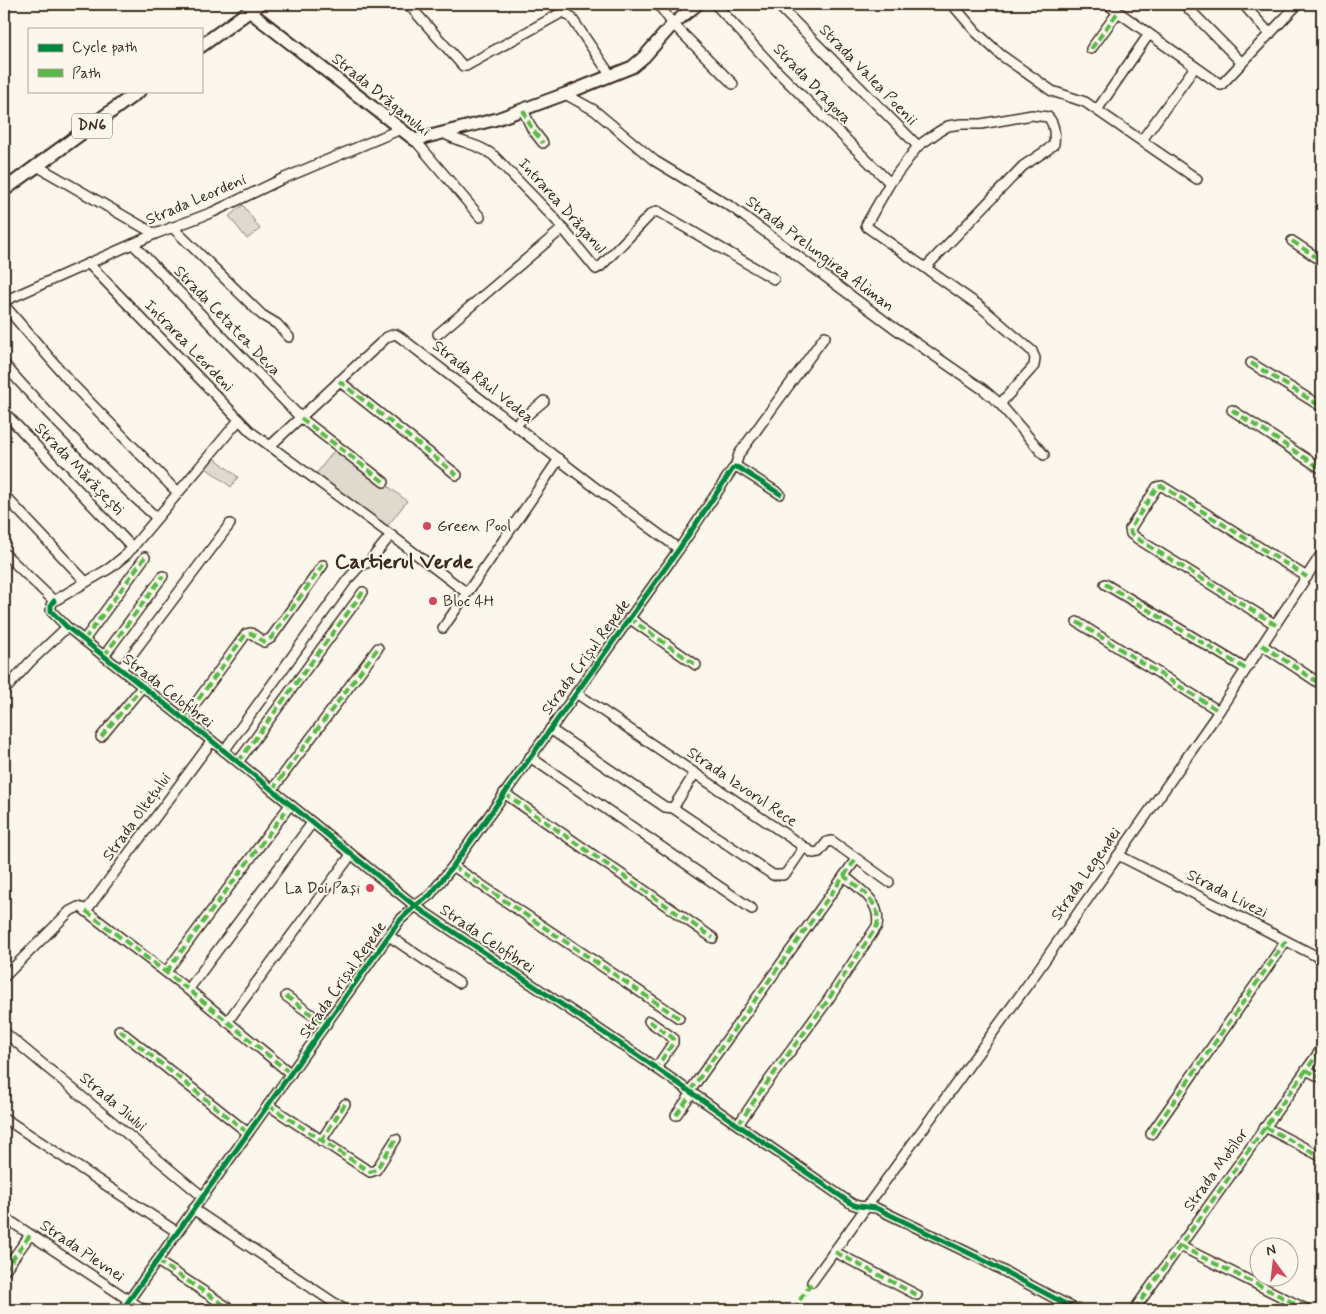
<svg xmlns="http://www.w3.org/2000/svg" width="1326" height="1314" viewBox="0 0 1326 1314" font-family="Mynerve,sans-serif">
<style>
.green{fill:#dfd9ce;stroke:#8d8276}
.lines{fill:none;stroke-linecap:round;stroke-linejoin:round}
.street-casing{stroke:#3b2a1e;stroke-width:12}
.secondary-casing{stroke:#3b2a1e;stroke-width:15}
.primary-casing{stroke:#3b2a1e;stroke-width:16}
.street{stroke:#fbf7ec;stroke-width:9}
.secondary{stroke:#fbf7ec;stroke-width:11}
.primary{stroke:#fbf7ec;stroke-width:12}
.quiet{stroke:#58b947;stroke-width:4;stroke-dasharray:8 4;stroke-linecap:butt}
.cycleway-casing{stroke:#fbf7ec;stroke-width:8}
.cycleway{stroke:#00873e;stroke-width:5}
.poi-dot{fill:#d1495b;stroke:#fbf7ec;stroke-width:2}
.labels{text-anchor:middle;dominant-baseline:central;stroke-width:4;stroke-linejoin:round;paint-order:stroke}
.shield{fill:#fbf7ec;stroke:#75685c;stroke-width:1}
.shield-label{font-size:15px;font-weight:bold;fill:#3b2a1e}
.street-label{font-size:16px;fill:#3b2a1e;stroke:#fbf7ec}
.poi-label{font-size:16px;fill:#3b2a1e;stroke:#fbf7ec;text-anchor:start}
.district-label{font-size:21px;font-weight:bold;fill:#3b2a1e;stroke:#fbf7ec}
</style>
<rect width="100%" height="100%" fill="#fbf7ec"/>
<filter id="ink" filterUnits="userSpaceOnUse"><feTurbulence type="fractalNoise" baseFrequency=".02" numOctaves="2"/><feDisplacementMap in="SourceGraphic" scale="10" xChannelSelector="R" yChannelSelector="G"/><feConvolveMatrix kernelMatrix="1 2 1 2 8 2 1 2 1" color-interpolation-filters="sRGB"/></filter>
<g filter="url(#ink)">
<g class="green">
<path d="M243,205L260,229L247,239L229,216Z"/>
<path d="M337,447L407,501L386,528L316,474Z"/>
<path d="M213,459H216L238,477L231,487L206,468Z"/>
</g>
<g class="lines">
<defs>
<g id="street">
<path d="M408,4L463,66H466L561,13H566L571,17L611,76"/>
<path d="M658,4L673,24L733,84"/>
<path d="M715,4L779,73L890,183"/>
<path d="M777,4L918,146"/>
<path d="M952,4L976,32L1001,55L1052,91L1085,102L1197,179"/>
<path d="M1107,4L1221,85L1298,4"/>
<path d="M1184,4L1242,63"/>
<path d="M1243,4L1270,34"/>
<path d="M1091,49L1118,12"/>
<path d="M565,94L594,110L655,161L733,208L893,327L984,390L1000,404L1044,455"/>
<path d="M523,110L532,129L543,143"/>
<path d="M1097,110L1149,34"/>
<path d="M445,134C460,143 480,144 494,156L555,219L596,269L601,266L651,214L657,211L774,279"/>
<path d="M415,140L480,217"/>
<path d="M1142,140L1195,67"/>
<path d="M37,166L155,234"/>
<path d="M172,227L262,315L277,324L289,337"/>
<path d="M1292,241L1322,261"/>
<path d="M133,244L301,418L384,482"/>
<path d="M89,264L251,432L391,535L467,593"/>
<path d="M926,267L1023,166L1047,150L1054,144C1055,134 1055,124 1048,117L1032,115L981,124H961L948,126L938,132L918,146L890,183L866,225L867,227L981,307L1032,351L1035,358L1034,366L1000,404"/>
<path d="M4,301L155,234L213,212L280,180L401,129"/>
<path d="M4,305L72,384L178,493"/>
<path d="M438,334L562,229"/>
<path d="M1251,363L1322,407"/>
<path d="M4,364C51,419 103,469 157,518"/>
<path d="M339,381L457,475"/>
<path d="M1232,410L1322,469"/>
<path d="M4,412L133,548"/>
<path d="M515,425L544,401"/>
<path d="M270,446L387,337L395,334L400,337L592,485L679,549"/>
<path d="M735,467L739,454L825,336"/>
<path d="M4,495L86,582"/>
<path d="M4,553L54,601"/>
<path d="M1105,584L1246,669"/>
<path d="M54,601L51,605V611L67,627L212,741L415,906L643,1059L852,1204L858,1206L876,1208L977,1257L1077,1310"/>
<path d="M54,601L110,568L127,554L239,420"/>
<path d="M629,618L696,665"/>
<path d="M1077,622L1219,711"/>
<path d="M1276,625L1141,541L1131,534L1130,529L1157,487L1162,486L1307,577"/>
<path d="M443,628L559,459"/>
<path d="M84,640L145,557"/>
<path d="M1262,645L1322,685"/>
<path d="M104,656L163,576"/>
<path d="M121,669L230,524"/>
<path d="M4,691L30,662L67,627"/>
<path d="M576,693L813,853L819,852L827,842L832,841L889,882"/>
<path d="M184,719L246,634L251,633L264,642L271,638L323,565"/>
<path d="M550,729L665,807L673,808L773,875H783L787,872L804,847"/>
<path d="M101,737L143,686"/>
<path d="M224,751L348,579L360,566L369,562L373,557L391,535"/>
<path d="M530,757L752,909"/>
<path d="M238,762L363,592"/>
<path d="M272,790L378,648"/>
<path d="M504,793L713,938"/>
<path d="M673,808L695,773"/>
<path d="M1118,855L1322,959"/>
<path d="M453,866L679,1018"/>
<path d="M86,911L212,741"/>
<path d="M389,936L459,983"/>
<path d="M166,972L290,805"/>
<path d="M4,977L70,911L78,907L82,908L194,994L291,1074"/>
<path d="M188,990L312,823"/>
<path d="M286,996L326,1025"/>
<path d="M649,1021L673,1038V1043L656,1068"/>
<path d="M227,1022L351,855"/>
<path d="M119,1030L248,1133"/>
<path d="M4,1032L202,1196"/>
<path d="M1306,1070L1322,1078"/>
<path d="M690,1091L856,859"/>
<path d="M268,1105L370,1172L376,1170L396,1139"/>
<path d="M676,1115L692,1093"/>
<path d="M4,1118L177,1232"/>
<path d="M738,1125L761,1091L826,1003L877,926C882,902 860,889 844,876"/>
<path d="M1265,1127L1322,1157"/>
<path d="M1151,1134L1286,941"/>
<path d="M321,1141L345,1104"/>
<path d="M193,1209L345,1310"/>
<path d="M4,1217L144,1310"/>
<path d="M1180,1246L1308,1310"/>
<path d="M835,1252L917,1295"/>
<path d="M157,1261L232,1310"/>
<path d="M4,1271L30,1235"/>
<path d="M812,1282L1031,980L1215,717L1322,553"/>
<path d="M122,1310L400,920L415,906L430,895L453,866L679,549L732,470L735,467L739,468L780,494"/>
<path d="M1134,1310L1322,1048"/>
</g>
<path id="secondary" d="M249,11L415,140L497,119L565,94L632,67L644,57L673,24L698,4"/>
<g id="primary">
<path d="M201,46L259,4"/>
<path d="M4,190L139,91"/>
</g>
</defs>
<use href="#street" class="street-casing"/>
<use href="#secondary" class="secondary-casing"/>
<use href="#primary" class="primary-casing"/>
<use href="#street" class="street"/>
<use href="#secondary" class="secondary"/>
<use href="#primary" class="primary"/>
<g class="quiet">
<path d="M1091,49L1118,12"/>
<path d="M523,110L532,129L543,143"/>
<path d="M1292,241L1322,261"/>
<path d="M1251,363L1322,407"/>
<path d="M339,381L457,475"/>
<path d="M1232,410L1322,469"/>
<path d="M301,418L384,482"/>
<path d="M1105,584L1246,669"/>
<path d="M629,618L696,665"/>
<path d="M1077,622L1219,711"/>
<path d="M1276,625L1141,541L1131,534L1130,529L1157,487L1162,486L1307,577"/>
<path d="M84,640L145,557"/>
<path d="M1262,645L1322,685"/>
<path d="M104,656L163,576"/>
<path d="M184,719L246,634L251,633L264,642L271,638L323,565"/>
<path d="M101,737L143,686"/>
<path d="M238,762L363,592"/>
<path d="M272,790L378,648"/>
<path d="M504,793L713,938"/>
<path d="M453,866L679,1018"/>
<path d="M86,911L194,994L291,1074"/>
<path d="M166,972L290,805"/>
<path d="M286,996L326,1025"/>
<path d="M649,1021L673,1038V1043L656,1068"/>
<path d="M119,1030L248,1133"/>
<path d="M1306,1070L1322,1078"/>
<path d="M690,1091L856,859"/>
<path d="M268,1105L370,1172L376,1170L396,1139"/>
<path d="M676,1115L692,1093"/>
<path d="M738,1125L761,1091L826,1003L877,926C882,902 860,889 844,876"/>
<path d="M1265,1127L1322,1157"/>
<path d="M1151,1134L1286,941"/>
<path d="M321,1141L345,1104"/>
<path d="M1180,1246L1308,1310"/>
<path d="M835,1252L917,1295"/>
<path d="M157,1261L232,1310"/>
<path d="M4,1271L30,1235"/>
<path d="M129,1301L144,1310"/>
<path d="M793,1310L812,1282"/>
<path d="M1134,1310L1322,1048"/>
</g>
<defs>
<g id="cycleway">
<path d="M54,601L51,605V611L67,627L212,741L415,906L643,1059L852,1204L858,1206L876,1208L977,1257L1077,1310"/>
<path d="M122,1310L400,920L415,906L430,895L453,866L679,549L732,470L735,467L739,468L780,494"/>
</g>
</defs>
<use href="#cycleway" class="cycleway-casing"/>
<use href="#cycleway" class="cycleway"/>
</g>
</g>
<g class="poi-dot">
<circle cx="427" cy="526" r="5"/>
<circle cx="433" cy="601" r="5"/>
<circle cx="370" cy="888" r="5"/>
</g>
<g class="labels">
<rect class="shield" x="72" y="113.5" width="40" height="25" rx="4"/>
<g class="shield-label">
<text x="92" y="126">DN6</text>
</g>
<g class="street-label">
<text transform="translate(868 75) rotate(46)">Strada Valea Poenii</text>
<text transform="translate(812 84) rotate(46)">Strada Dragova</text>
<text transform="translate(381 95) rotate(39)">Strada Drăganului</text>
<text transform="translate(196 200) rotate(-23)">Strada Leordeni</text>
<text transform="translate(562 206) rotate(48)">Intrarea Drăganul</text>
<text transform="translate(820 254) rotate(37)">Strada Prelungirea Aliman</text>
<text transform="translate(227 321) rotate(46)">Strada Cetatea Deva</text>
<text transform="translate(189 346) rotate(46)">Intrarea Leordeni</text>
<text transform="translate(483 382) rotate(38)">Strada Râul Vedea</text>
<text transform="translate(79 469) rotate(46)">Strada Mărășești</text>
<text transform="translate(586 657) rotate(-54)">Strada Crișul Repede</text>
<text transform="translate(168 691) rotate(38)">Strada Celofibrei</text>
<text transform="translate(742 787) rotate(34)">Strada Izvorul Rece</text>
<text transform="translate(137 817) rotate(-54)">Strada Oltețului</text>
<text transform="translate(1086 874) rotate(-55)">Strada Legendei</text>
<text transform="translate(1227 894) rotate(27)">Strada Livezi</text>
<text transform="translate(487 939) rotate(34)">Strada Celofibrei</text>
<text transform="translate(343 980) rotate(-55)">Strada Crișul Repede</text>
<text transform="translate(113 1102) rotate(40)">Strada Jiului</text>
<text transform="translate(1216 1170) rotate(-54)">Strada Motilor</text>
<text transform="translate(82 1251) rotate(34)">Strada Plevnei</text>
</g>
<g class="poi-label">
<text x="437" y="526">Green Pool</text>
<text x="443" y="601">Bloc 4H</text>
<text x="360" y="888" text-anchor="end">La Doi Pași</text>
</g>
<g class="district-label">
<text x="404" y="562">Cartierul Verde</text>
</g>
</g>
<rect width="1326" height="1314" fill="none" stroke="#fbf7ec" stroke-width="20"/>
<rect x="10" y="10" width="1306" height="1294" fill="none" stroke="#3b2a1e" stroke-width="2" filter="url(#ink)"/>
<rect x="28" y="28" width="175" height="65" fill="#fbf7ec" stroke="#aea59a"/>
<rect x="38" y="44" width="25" height="8" fill="#00873e" stroke="#aea59a"/>
<text x="72" y="52" font-size="15" fill="#3b2a1e">Cycle path</text>
<rect x="38" y="69" width="25" height="8" fill="#58b947" stroke="#aea59a"/>
<text x="72" y="78" font-size="15" fill="#3b2a1e">Path</text>
<g transform="translate(1274 1262) rotate(345)"><circle r="24" fill="#fbf7ec" stroke="#aea59a"/>
<path d="M0-4L9 19L0 12L-9 19Z" fill="#d1495b"/>
<text y="-8" font-size="14" font-weight="bold" text-anchor="middle" fill="#3b2a1e">N</text>
</g>
</svg>
